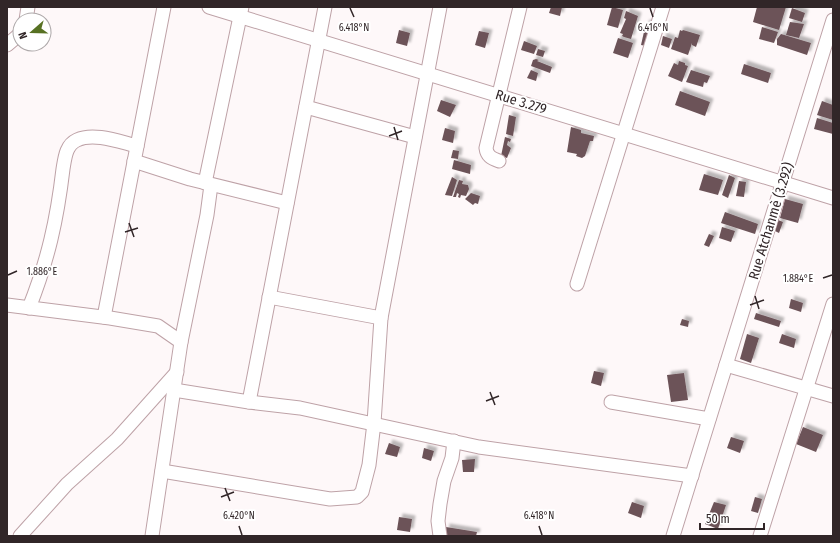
<svg xmlns="http://www.w3.org/2000/svg" width="840" height="543" viewBox="0 0 840 543" font-family="'Fira Sans Condensed',sans-serif">
<style>
.building{fill:#6c5358;filter:url(#shadow)}
.lines{fill:none;stroke-linecap:round;stroke-linejoin:round}
.minor-casing{stroke:#bea2a7;stroke-width:15}
.minor{stroke:#fff;stroke-width:13}
.ticks{fill:none;stroke:#312628;stroke-width:1.5}
.labels{text-anchor:middle;dominant-baseline:central;stroke-width:4;stroke-linejoin:round;paint-order:stroke}
.street-label{font-size:14px;fill:#312628;stroke:#fff}
.ticks-label{font-size:10px;text-anchor:middle;fill:#312628;stroke:#fff;stroke-width:4;stroke-linejoin:round;paint-order:stroke}
</style>
<defs>
<filter id="shadow"><feDropShadow dx="3.5" dy="-3.5" stdDeviation="1" flood-color="#0004"/></filter>
</defs>
<rect width="100%" height="100%" fill="#fef8f9"/>
<g class="building">
<path d="M551,7H562L560,16L549,13Z"/>
<path d="M612,7L623,10L618,28L607,25Z"/>
<path d="M757,7H786L779,30L753,22Z"/>
<path d="M792,8L805,13L802,22L789,18Z"/>
<path d="M626,11L638,16L631,39L624,37L622,36L623,34L620,33L626,19L624,18Z"/>
<path d="M790,22L804,24L799,38L786,35Z"/>
<path d="M646,23L651,24L646,46L641,45Z"/>
<path d="M762,27L778,32L774,43L759,39Z"/>
<path d="M399,30L410,33L407,46L396,43Z"/>
<path d="M680,30L682,31L683,30L700,35L696,47L692,45V43L688,55L671,49L675,37L678,38Z"/>
<path d="M479,31L489,33L485,48L475,45Z"/>
<path d="M781,34L811,43L807,55L777,45V39Z"/>
<path d="M663,36L672,39L669,48L661,45Z"/>
<path d="M618,38L633,43L628,58L613,53Z"/>
<path d="M524,41L537,46L534,54L521,50Z"/>
<path d="M538,49L545,51L543,57L536,55Z"/>
<path d="M536,59L539,60L537,61L552,67L550,73L531,66L533,60Z"/>
<path d="M679,61L685,63V65L688,66L682,82L668,76L674,63L678,65Z"/>
<path d="M744,64L771,73L768,83L741,74Z"/>
<path d="M531,70L538,73L536,81L527,78Z"/>
<path d="M691,70L710,76L707,83L704,82L703,87L686,82Z"/>
<path d="M680,91L710,102L705,116L675,105Z"/>
<path d="M441,100L456,105L450,117L437,111Z"/>
<path d="M822,101L833,105V120L817,115Z"/>
<path d="M509,115L516,117L513,136L506,134Z"/>
<path d="M817,118L833,123V134L814,129Z"/>
<path d="M571,127L581,130V133L594,136L593,141H590L585,156L582,158L576,156L577,154L567,152Z"/>
<path d="M445,128L455,131L453,143L442,140Z"/>
<path d="M505,137L511,139L510,142L508,141L507,145L511,148L507,158L501,156Z"/>
<path d="M453,150L459,151L458,159L451,158Z"/>
<path d="M454,160L471,165L470,174L452,169Z"/>
<path d="M704,174L723,180L718,195L699,190Z"/>
<path d="M729,175L735,178L728,198L722,195Z"/>
<path d="M452,177L457,180L452,196L445,195Z"/>
<path d="M459,180L463,181L462,184L468,185L469,189L466,196L461,195L460,198L458,197L459,194L457,193L456,197H453Z"/>
<path d="M739,181L746,182L744,197L736,196Z"/>
<path d="M471,193L480,196L478,204L475,203L473,205L465,199Z"/>
<path d="M785,199L803,204L798,223L780,218Z"/>
<path d="M725,212L758,224L755,234L721,223Z"/>
<path d="M778,220L783,222L779,233L775,231Z"/>
<path d="M722,227L735,231L731,242L719,238Z"/>
<path d="M709,234L714,236L709,247L704,245Z"/>
<path d="M791,299L803,303L801,312L789,308Z"/>
<path d="M756,313L781,321L779,327L754,319Z"/>
<path d="M682,319L689,321L688,327L680,325Z"/>
<path d="M747,334L759,338L751,363L740,359Z"/>
<path d="M782,334L796,339L794,348L779,343Z"/>
<path d="M594,371L604,373L601,386L591,383Z"/>
<path d="M684,373L688,400L671,402L667,375Z"/>
<path d="M803,427L823,435L816,452L796,444Z"/>
<path d="M731,437L744,441L740,453L727,448Z"/>
<path d="M389,443L400,447L397,457L385,454Z"/>
<path d="M424,448L434,451L431,461L422,458Z"/>
<path d="M475,459L474,472H463L462,460Z"/>
<path d="M755,497L762,499L758,513L751,511Z"/>
<path d="M632,502L644,506L641,518L628,513Z"/>
<path d="M714,502L726,505L718,529L705,524Z"/>
<path d="M399,517L412,519L410,532L397,530Z"/>
<path d="M446,527L477,532L476,536H445Z"/>
</g>
<g class="lines">
<defs>
<g id="minor">
<path d="M209,7L833,198"/>
<path d="M26,20L28,7"/>
<path d="M7,45L20,34"/>
<path d="M306,107L415,137"/>
<path d="M134,161L190,179L287,203"/>
<path d="M499,161C491,158 487,156 486,148L520,7"/>
<path d="M205,183L242,7"/>
<path d="M577,284L663,7"/>
<path d="M269,297L381,318"/>
<path d="M7,305L110,318L158,326L181,342"/>
<path d="M29,308C48,260 57,220 63,169C65,157 66,145 77,140C94,132 120,142 137,146"/>
<path d="M104,317L164,7"/>
<path d="M726,365L833,396"/>
<path d="M174,390L249,402L300,408L479,447L692,476"/>
<path d="M249,402L325,7"/>
<path d="M611,402L709,419"/>
<path d="M162,471L330,499L357,497L362,492L369,465L374,423L381,318L440,7"/>
<path d="M20,536L67,484L117,439L177,372"/>
<path d="M152,536L181,342L207,215L211,185"/>
<path d="M440,536L438,521L440,504L444,481L452,458L454,441"/>
<path d="M673,536L833,20"/>
<path d="M760,536L833,304"/>
</g>
</defs>
<use href="#minor" class="minor-casing"/>
<use href="#minor" class="minor"/>
</g>
<path class="ticks" d="M350,8L354,17M650,8L653,17M394,127L398,140M389,136L402,131M129,223L134,237M125,232L138,228M8,275L17,271M823,278L832,275M755,296L759,309M750,305L764,300M490,392L495,405M486,401L499,396M225,488L230,501M221,497L234,492M239,526L242,535M539,526L542,535"/>
<g class="labels">
<g class="street-label">
<text transform="translate(521 102) rotate(17)">Rue 3.279</text>
<text transform="translate(771 221) rotate(-73)">Rue Atchanmè (3.292)</text>
</g>
</g>
<g class="ticks-label">
<text x="653" y="31">6.416°N</text>
<text x="354" y="31">6.418°N</text>
<text x="42" y="275">1.886°E</text>
<text x="798" y="282">1.884°E</text>
<text x="239" y="519">6.420°N</text>
<text x="539" y="519">6.418°N</text>
</g>
<rect width="840" height="543" fill="none" stroke="#312628" stroke-width="16"/>
<g transform="translate(32 32) rotate(250)"><circle r="19" fill="#ffffff" stroke="#ada8a9"/>
<path d="M0-3L7 15L0 10L-7 15Z" fill="#577123"/>
<text y="-6" font-size="11" font-weight="bold" text-anchor="middle" fill="#312628">N</text>
</g>
<path d="M700 523v6h64v-6" fill="none" stroke="#312628" stroke-width="2"/>
<text x="706" y="523" font-size="12" fill="#312628" stroke="#ffffff" stroke-width="3" paint-order="stroke">50 m</text>
</svg>
